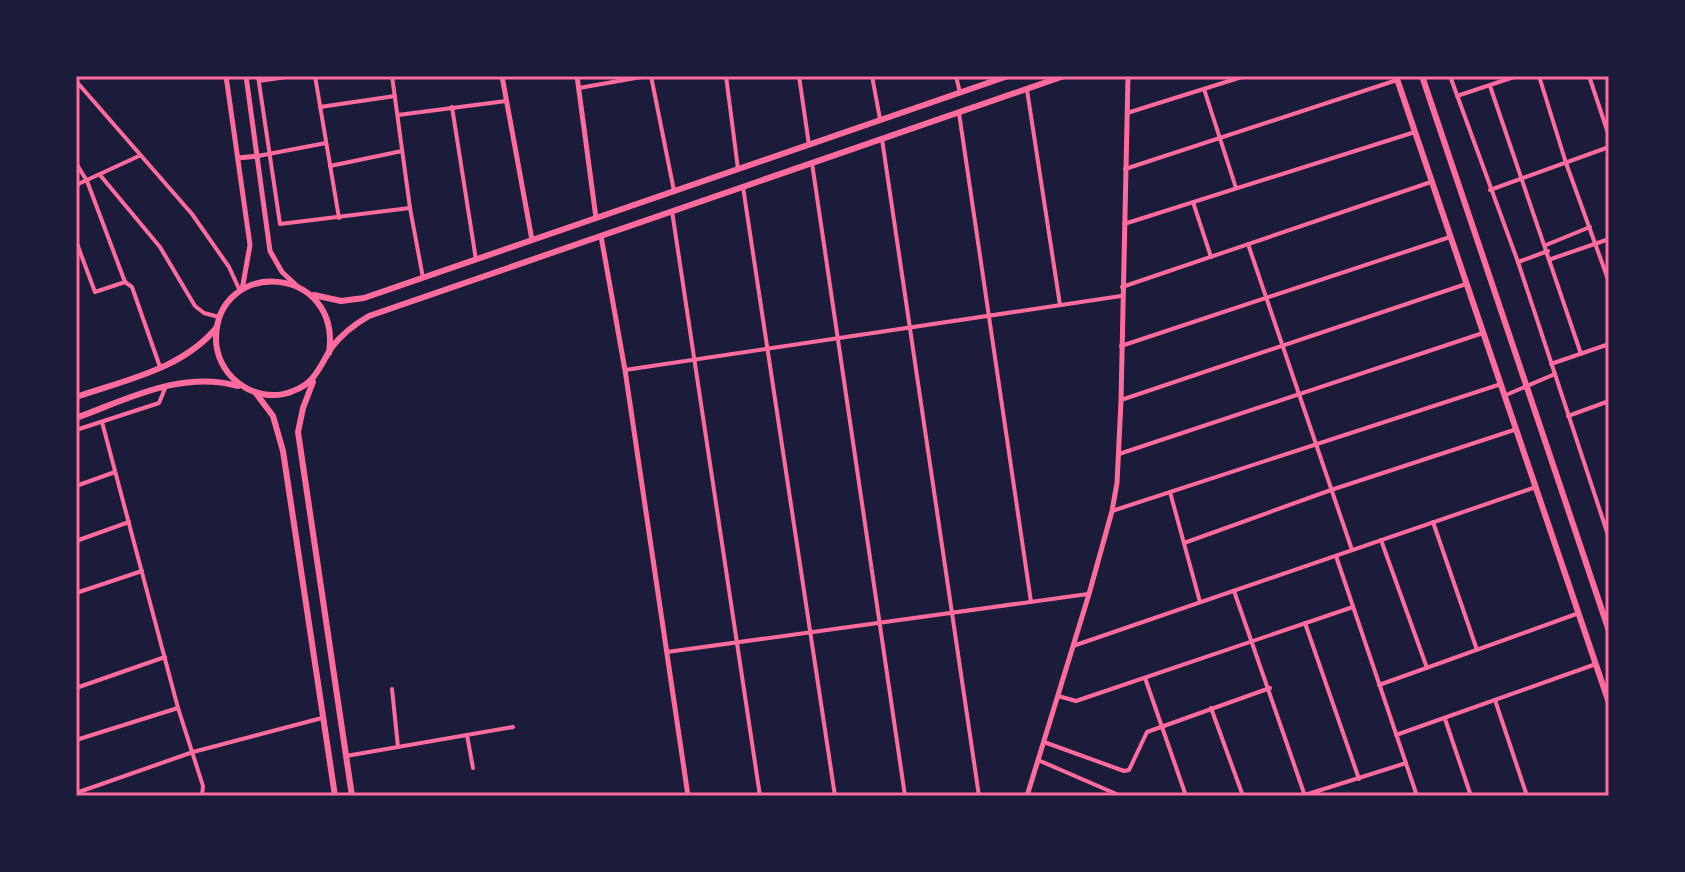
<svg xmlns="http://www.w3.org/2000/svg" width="1685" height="872" viewBox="0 0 1685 872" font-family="Merriweather,serif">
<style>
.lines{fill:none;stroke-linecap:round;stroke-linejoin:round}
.minor{stroke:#ff6b9d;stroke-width:4}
.tertiary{stroke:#ff6b9d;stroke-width:5}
.primary{stroke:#ff6b9d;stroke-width:6}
.neatline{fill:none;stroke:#ff6b9d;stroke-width:3}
</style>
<rect width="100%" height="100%" fill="#1b1b3a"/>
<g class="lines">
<g class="minor">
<path d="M258,76L280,224L410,208"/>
<path d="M315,76L339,218"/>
<path d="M392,76L410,208L423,278"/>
<path d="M651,76L674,191"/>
<path d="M726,76L738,169"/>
<path d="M799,76L809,145"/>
<path d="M872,76L880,119"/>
<path d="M956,76L960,93"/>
<path d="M1450,76L1518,262L1609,538"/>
<path d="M1539,76L1566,163L1609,282"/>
<path d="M1589,76L1609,136"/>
<path d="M76,81L192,214L229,267L240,291"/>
<path d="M259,81L293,76"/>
<path d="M1490,86L1581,354"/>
<path d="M579,88L647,76"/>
<path d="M1204,89L1236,188"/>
<path d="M1027,90L1060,305"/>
<path d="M1457,96L1517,76"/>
<path d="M320,107L395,96"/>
<path d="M452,107L476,260"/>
<path d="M959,113L1031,602"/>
<path d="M1127,113L1245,76"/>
<path d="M398,115L506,101"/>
<path d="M882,139L979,796"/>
<path d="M258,156L326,143"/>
<path d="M76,163L87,181L125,282L132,287L160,367"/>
<path d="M812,163L905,796"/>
<path d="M330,166L402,151"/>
<path d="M1125,169L1397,80"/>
<path d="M100,175L160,247L195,306L204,313L219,317"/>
<path d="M76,185L139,156"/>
<path d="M743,187L835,796"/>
<path d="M1490,190L1609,147"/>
<path d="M1193,202L1211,257"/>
<path d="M672,211L760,796"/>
<path d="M1124,224L1415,132"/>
<path d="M76,241L95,292L125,282"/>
<path d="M1248,244L1352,550"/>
<path d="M1546,245L1590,227"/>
<path d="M1551,259L1609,239"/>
<path d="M1518,262L1548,251"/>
<path d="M1122,287L1431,182"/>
<path d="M1121,346L1450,237"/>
<path d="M1551,364L1609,344"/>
<path d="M625,370L1121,296"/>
<path d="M1506,395L1555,374"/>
<path d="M1121,400L1466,284"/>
<path d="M1568,416L1609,401"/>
<path d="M102,422L178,708L203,786L202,796"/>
<path d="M76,430L159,403L166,386"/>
<path d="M1119,454L1483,333"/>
<path d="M76,486L115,472"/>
<path d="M1170,492L1200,602"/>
<path d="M1112,511L1501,384"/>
<path d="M1433,522L1477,650"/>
<path d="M1381,540L1427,668"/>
<path d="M76,541L129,522"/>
<path d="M1184,543L1331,490L1517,429"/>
<path d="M1336,556L1417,796"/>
<path d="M1234,591L1305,796"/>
<path d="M76,593L142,571"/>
<path d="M1305,623L1359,779"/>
<path d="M1073,646L1536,487"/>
<path d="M667,652L1088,594"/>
<path d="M1145,678L1186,796"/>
<path d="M1379,685L1579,613"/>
<path d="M76,688L165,657"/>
<path d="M392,689L398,747"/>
<path d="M1058,696L1076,701L1353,607"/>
<path d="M1495,700L1527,796"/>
<path d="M1211,708L1243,796"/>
<path d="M1445,719L1471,796"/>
<path d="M467,735L473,768"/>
<path d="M1396,735L1596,664"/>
<path d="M76,740L178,708"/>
<path d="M1044,742L1124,771L1129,770L1147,732L1270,688"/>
<path d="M346,756L513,727"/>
<path d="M1038,760L1121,796"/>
<path d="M76,793L193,752L322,718"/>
<path d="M1305,795L1406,763"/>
</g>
<g class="tertiary">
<path d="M226,76L250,245L242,290"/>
<path d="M246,76L270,251L282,272L297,286"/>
<path d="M502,76L532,240"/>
<path d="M577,76L596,218"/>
<path d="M238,158L258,156"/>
<path d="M601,236L625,370L688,796"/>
<path d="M1027,796L1089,594L1112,511L1117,483L1121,401L1128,76"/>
</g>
<g class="primary">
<path d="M1396,76L1609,703"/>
<path d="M1422,76L1609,631"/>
<path d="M314,295L341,301L364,298L1008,76"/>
<path d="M329,353C342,264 216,257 216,339C216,355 224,371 236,381C252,395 274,399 293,391C316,383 320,365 332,347C342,334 355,324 369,316L1064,76"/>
<path d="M313,382L303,408L298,432L352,796"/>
<path d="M255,392L273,416L283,451L335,796"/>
<path d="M76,397C125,380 183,369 217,327"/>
<path d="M76,418C128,399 182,370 238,386"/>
</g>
</g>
<rect width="1685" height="872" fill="none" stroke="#1b1b3a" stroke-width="156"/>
<rect x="78" y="78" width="1529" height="716" class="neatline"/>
</svg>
